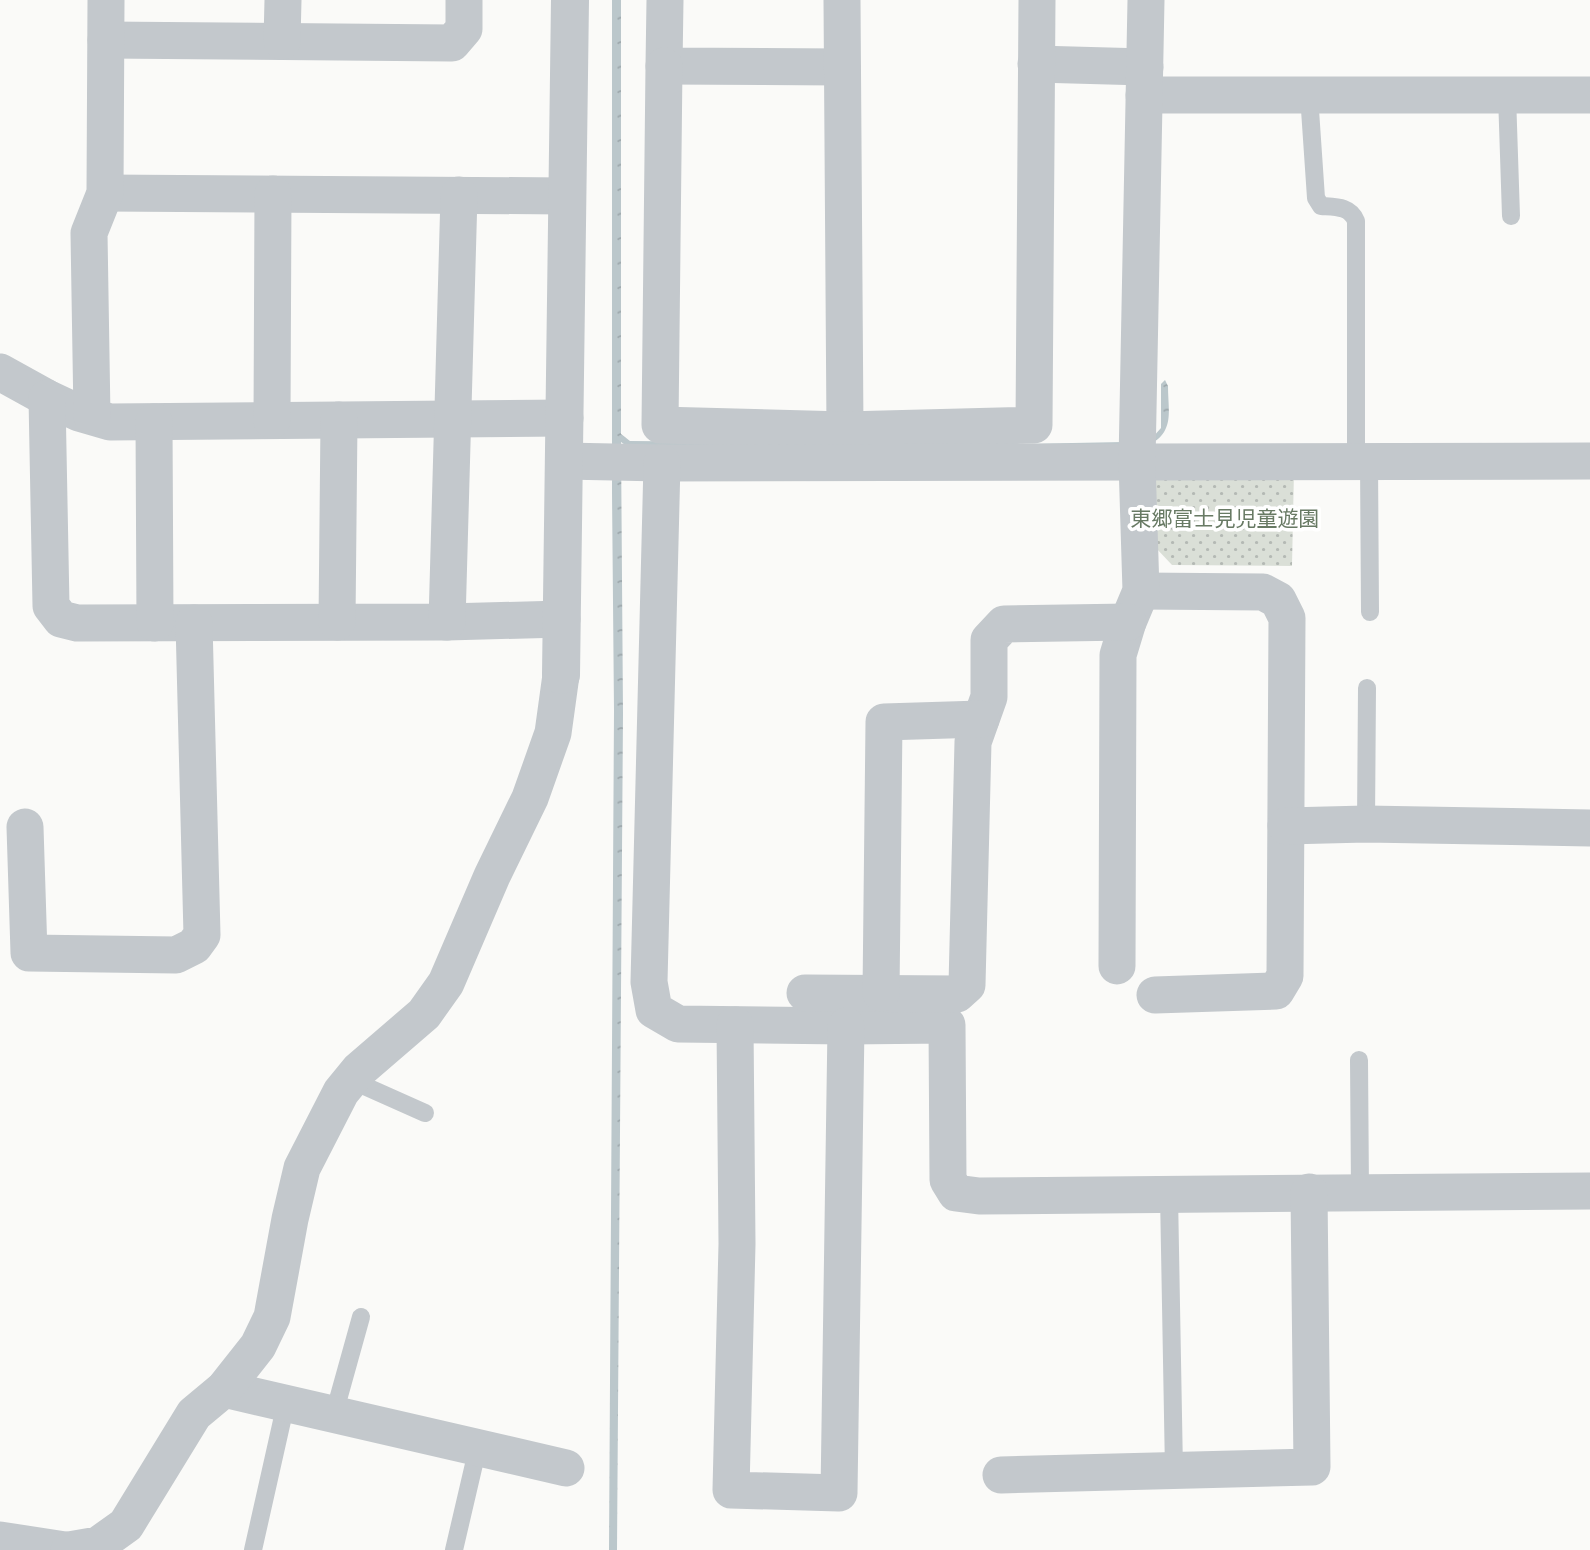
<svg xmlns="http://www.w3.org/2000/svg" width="1590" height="1550" viewBox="0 0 1590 1550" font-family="Ubuntu,'Noto Sans JP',sans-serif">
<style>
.park{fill:url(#park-dots)}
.water{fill:url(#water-ripples)}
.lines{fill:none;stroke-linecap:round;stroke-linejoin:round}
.service{stroke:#c3c8cc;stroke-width:18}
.minor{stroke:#c3c8cc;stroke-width:37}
.tertiary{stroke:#c3c8cc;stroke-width:38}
.labels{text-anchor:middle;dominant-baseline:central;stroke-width:7;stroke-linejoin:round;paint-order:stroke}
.park-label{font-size:21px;fill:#687a64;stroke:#fff}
</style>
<defs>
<pattern id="park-dots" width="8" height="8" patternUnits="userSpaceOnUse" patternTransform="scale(1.75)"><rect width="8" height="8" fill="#dadfd7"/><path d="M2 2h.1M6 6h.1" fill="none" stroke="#b4b9b4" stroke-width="1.8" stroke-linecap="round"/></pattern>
<pattern id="water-ripples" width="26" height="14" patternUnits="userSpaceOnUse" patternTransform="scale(1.75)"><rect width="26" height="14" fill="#bbc7cb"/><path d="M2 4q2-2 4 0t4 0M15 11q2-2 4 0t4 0" fill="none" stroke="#9ca6aa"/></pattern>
</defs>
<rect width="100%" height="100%" fill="#fafaf8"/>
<path class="park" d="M1294,470L1292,566L1172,565L1156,548V471Z"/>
<path class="water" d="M612,0H621V434L630,441L1020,444L1124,442L1152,438L1161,428V384L1165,380L1168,386C1168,411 1175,432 1149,445L628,447L621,442L623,714L617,1550H609L614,711L612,493Z"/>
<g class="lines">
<g class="service">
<path d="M1309,95L1316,198L1321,206C1336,207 1350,206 1356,221V461"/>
<path d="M1507,95L1511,216"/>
<path d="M1369,461L1370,612"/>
<path d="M1366,824L1367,688"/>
<path d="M1359,1060L1360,1192"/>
<path d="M351,1080L425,1113"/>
<path d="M1169,1194L1174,1471"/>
<path d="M334,1414L361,1317"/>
<path d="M253,1550L286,1403"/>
<path d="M454,1550L478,1447"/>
</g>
<g class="minor">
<path d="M665,0L664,66L842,67"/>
<path d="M842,0L845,430"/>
<path d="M106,40L452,43L464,29V0"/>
<path d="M282,41L283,0"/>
<path d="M1036,64L1145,67"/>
<path d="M664,66L660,425L845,430L1034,425L1037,0"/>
<path d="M1144,95H1590"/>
<path d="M105,193L567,196"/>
<path d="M0,372L47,398L79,413L110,422L565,418"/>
<path d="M47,398L51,606L61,619L77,623L447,622L562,619"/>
<path d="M92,416L89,233L105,193L106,0"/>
<path d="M272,420L273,194"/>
<path d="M154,422L155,623"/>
<path d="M564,461L662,463L1590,461"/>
<path d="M662,463L649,982L654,1010L678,1024L846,1026L947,1025L948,1180L956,1193L979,1196L1590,1191"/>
<path d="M1141,591L1263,592L1278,600L1287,618L1285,976L1276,991L1155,995"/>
<path d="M337,622L339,420"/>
<path d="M447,622L459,195"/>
<path d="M1286,826L1366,824L1590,828"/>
<path d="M25,827L29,953L176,955L194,946L202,935L194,623"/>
<path d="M1117,966L1118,655L1128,622L1141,591L1137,462L1146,0"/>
<path d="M805,993L957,994L967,985L973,742L989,697V640L1004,624L1128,622"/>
<path d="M881,993L884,722L981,719"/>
<path d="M735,1025L737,1244L731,1490L839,1493L846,1026"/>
<path d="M224,1389L566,1468"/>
<path d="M1001,1475L1312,1467L1309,1192"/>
<path d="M0,1540L65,1550"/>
<path d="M69,1550L98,1545L126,1525L194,1414L224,1389L258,1346L272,1317L290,1219L302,1168L341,1092L359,1070L424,1014L446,983L492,876L530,798L553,733L561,675"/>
</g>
<path class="tertiary" d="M561,675L570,0"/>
</g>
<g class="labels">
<g class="park-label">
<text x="1225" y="518">東郷富士見児童遊園</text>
</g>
</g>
</svg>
